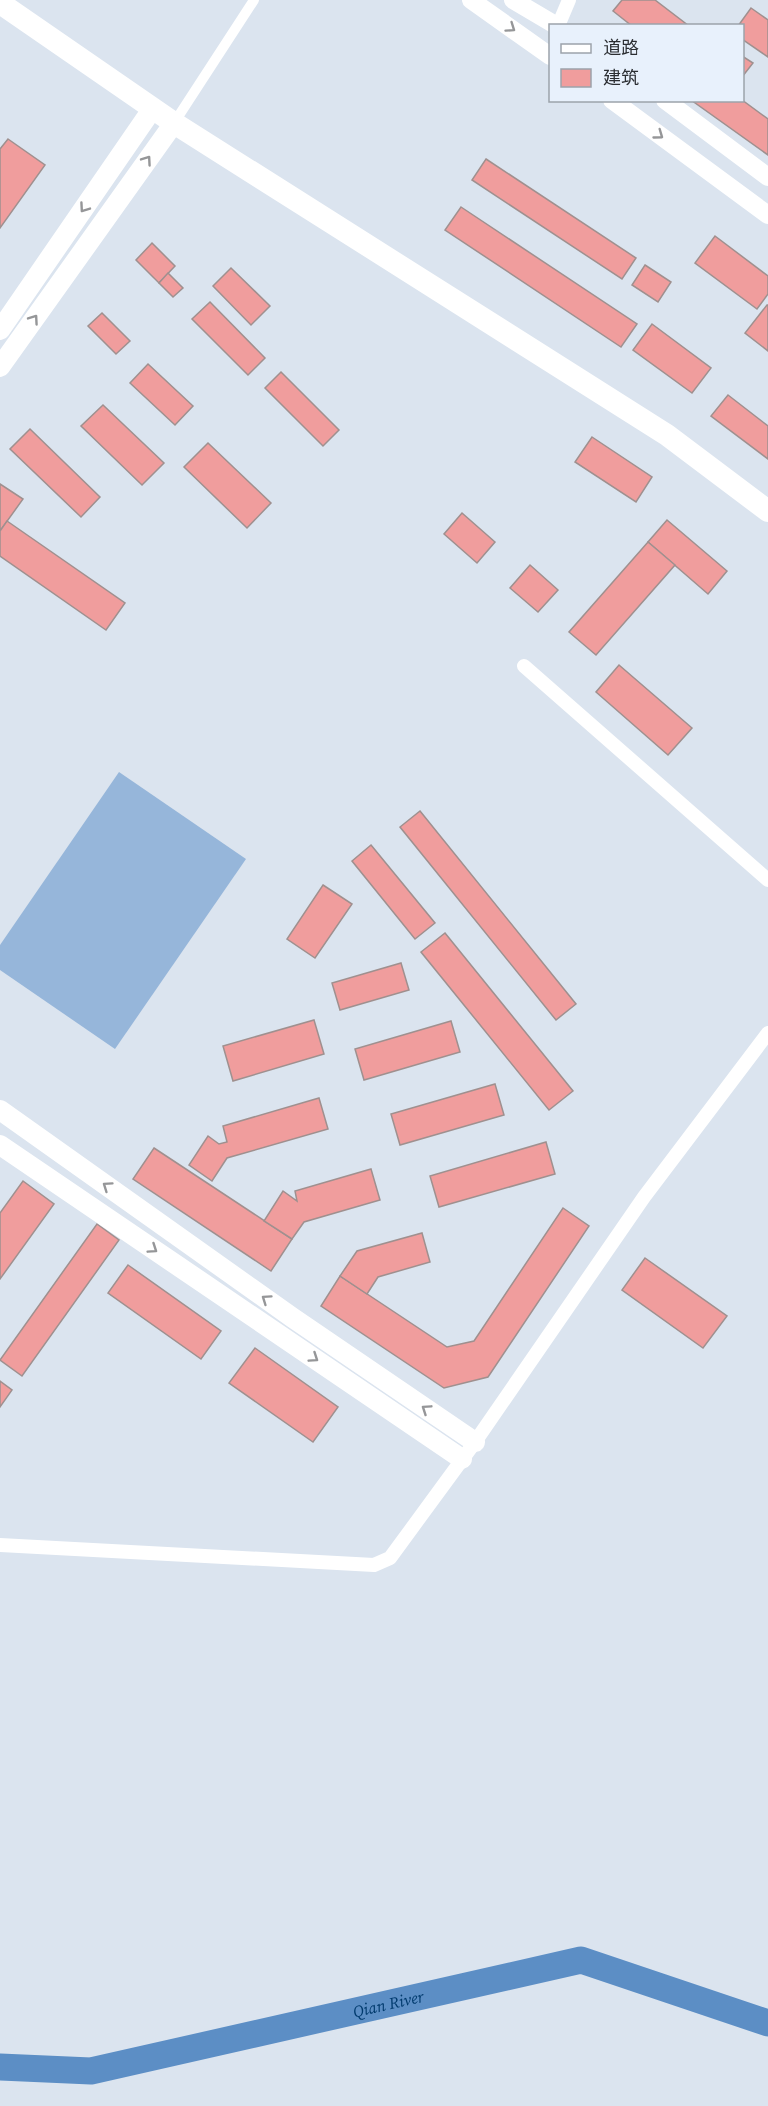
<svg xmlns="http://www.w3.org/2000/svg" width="768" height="2106" viewBox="0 0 768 2106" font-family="'Source Serif 4','Noto Sans SC',serif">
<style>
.grass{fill:#96b6da}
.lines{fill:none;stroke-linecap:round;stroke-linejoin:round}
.river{stroke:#5c8ec5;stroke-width:27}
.building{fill:#f09d9d;stroke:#9f908f;stroke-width:1.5}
.pedestrian{stroke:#fff;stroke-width:10}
.minor{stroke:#fff;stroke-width:14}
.tertiary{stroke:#fff;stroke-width:18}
.secondary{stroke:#fff;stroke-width:20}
.primary{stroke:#fff;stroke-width:22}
.oneway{stroke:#959698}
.labels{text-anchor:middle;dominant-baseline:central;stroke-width:4.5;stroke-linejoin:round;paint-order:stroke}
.water-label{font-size:16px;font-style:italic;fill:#003a6d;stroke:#e8f1fc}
</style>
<rect width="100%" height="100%" fill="#dbe4ef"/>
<path class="grass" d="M119,772L246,859L115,1049L0,970V945Z"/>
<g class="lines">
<path class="river" id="s1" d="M0,2067L91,2071L581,1960L768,2023"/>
</g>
<g class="building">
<path d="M622,0H655L689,26H632L613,11Z"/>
<path d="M751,8L768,20V57L742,39V26H738Z"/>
<path d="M742,56L753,63L742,77Z"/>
<path d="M691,100H742L768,119V155Z"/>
<path d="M8,139L45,165L0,228V149Z"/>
<path d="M486,159L636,258L622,279L472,180Z"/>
<path d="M461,207L637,324L621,347L445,230Z"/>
<path d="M715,236L768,276V294L757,309L695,263Z"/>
<path d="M152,243L175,266L159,283L136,260Z"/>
<path d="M645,265L671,282L658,302L632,285Z"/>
<path d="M231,268L270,306L251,325L213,286Z"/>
<path d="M168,273L183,288L173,297L159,283Z"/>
<path d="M210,302L265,358L248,375L192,319Z"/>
<path d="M767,305H768V351L745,333Z"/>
<path d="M102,313L130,341L116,354L88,326Z"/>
<path d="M652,324L711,368L692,393L633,350Z"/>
<path d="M148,364L193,406L175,425L130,383Z"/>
<path d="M281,372L339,430L323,446L265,388Z"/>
<path d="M728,395L768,426V459L711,416Z"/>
<path d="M103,405L164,463L142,485L81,426Z"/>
<path d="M30,429L100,497L81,517L10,449Z"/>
<path d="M592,437L652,477L636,502L575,462Z"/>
<path d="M208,443L271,503L247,528L184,467Z"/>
<path d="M0,484L23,499L0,531Z"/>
<path d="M462,513L495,542L477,563L444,534Z"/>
<path d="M667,520L727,571L708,594L648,542Z"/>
<path d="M7,521L125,603L106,630L0,556V531Z"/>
<path d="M648,542L675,565L596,655L569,632Z"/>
<path d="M530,565L558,590L538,612L510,588Z"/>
<path d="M619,665L692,728L668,755L596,692Z"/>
<path d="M420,811L576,1004L556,1020L400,827Z"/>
<path d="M371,845L435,923L415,939L352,861Z"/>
<path d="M323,885L352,904L315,958L287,939Z"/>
<path d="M445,933L573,1091L549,1110L421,952Z"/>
<path d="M401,963L409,990L340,1010L332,983Z"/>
<path d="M314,1020L324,1054L233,1081L223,1046Z"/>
<path d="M451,1021L460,1052L364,1080L355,1049Z"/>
<path d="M495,1084L504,1115L400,1145L391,1114Z"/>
<path d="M319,1098L328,1129L227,1158L212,1181L189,1165L208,1136L219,1144L227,1142L223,1126Z"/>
<path d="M546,1142L555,1174L439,1207L430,1176Z"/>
<path d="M154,1148L292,1239L271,1271L133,1179Z"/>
<path d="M371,1169L380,1200L304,1222L292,1239L264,1221L283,1191L297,1201L295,1191Z"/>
<path d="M23,1181L54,1204L0,1279V1213Z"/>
<path d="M563,1208L589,1226L488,1377L444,1388L321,1306L340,1276L447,1347L474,1341Z"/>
<path d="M97,1224L119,1240L22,1376L0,1360Z"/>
<path d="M422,1233L430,1262L378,1277L367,1294L340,1276L357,1251Z"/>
<path d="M645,1258L727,1316L703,1348L622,1290Z"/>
<path d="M128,1265L221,1331L201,1359L108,1293Z"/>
<path d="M255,1348L338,1407L313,1442L229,1383Z"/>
<path d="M0,1381L12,1390L0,1407Z"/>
</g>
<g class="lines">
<path class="pedestrian" d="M174,123L254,0"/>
<g class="minor">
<path d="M558,26L569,0"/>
<path d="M524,666L768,880"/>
<path d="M0,1545L374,1565L390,1558L475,1442L644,1197L768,1033"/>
</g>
<g class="tertiary">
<path d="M471,0L550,56"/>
<path d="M513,0L557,26"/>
<path d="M612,100L768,215"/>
<path d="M665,100L768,177"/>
</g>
<g class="secondary">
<path d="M0,330L153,108"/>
<path d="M0,367L174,123"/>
<path d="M0,1110L293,1318L475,1442"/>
<path d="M0,1145L462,1459"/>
</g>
<path class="primary" d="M0,3L174,123L667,435L768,511"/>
</g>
<defs><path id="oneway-chevron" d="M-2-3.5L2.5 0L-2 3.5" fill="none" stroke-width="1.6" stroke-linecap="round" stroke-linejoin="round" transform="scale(1.5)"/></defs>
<g class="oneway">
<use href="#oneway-chevron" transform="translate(511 28) rotate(35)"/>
<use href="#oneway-chevron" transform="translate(659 135) rotate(36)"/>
<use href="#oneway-chevron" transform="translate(147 160) rotate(-55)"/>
<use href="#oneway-chevron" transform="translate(84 208) rotate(125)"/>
<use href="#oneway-chevron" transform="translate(34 319) rotate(-55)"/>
<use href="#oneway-chevron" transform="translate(107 1186) rotate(-145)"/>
<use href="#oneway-chevron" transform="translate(153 1249) rotate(34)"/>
<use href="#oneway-chevron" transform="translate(266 1299) rotate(-145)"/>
<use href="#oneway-chevron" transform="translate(314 1358) rotate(34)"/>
<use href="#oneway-chevron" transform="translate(426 1409) rotate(-146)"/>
</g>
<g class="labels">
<g class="water-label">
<text stroke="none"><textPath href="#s1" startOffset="396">Qian River</textPath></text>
</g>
</g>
<rect x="549" y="24" width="195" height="78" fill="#e8f1fc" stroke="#9ca3ab" stroke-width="1.5"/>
<rect x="561" y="44" width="30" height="9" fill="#ffffff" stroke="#9ca3ab" stroke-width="1.5"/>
<text x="603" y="54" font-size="18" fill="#2b2e32">道路</text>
<rect x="561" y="69" width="30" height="18" fill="#f09d9d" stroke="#9ca3ab" stroke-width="1.5"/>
<text x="603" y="84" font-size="18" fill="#2b2e32">建筑</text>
</svg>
